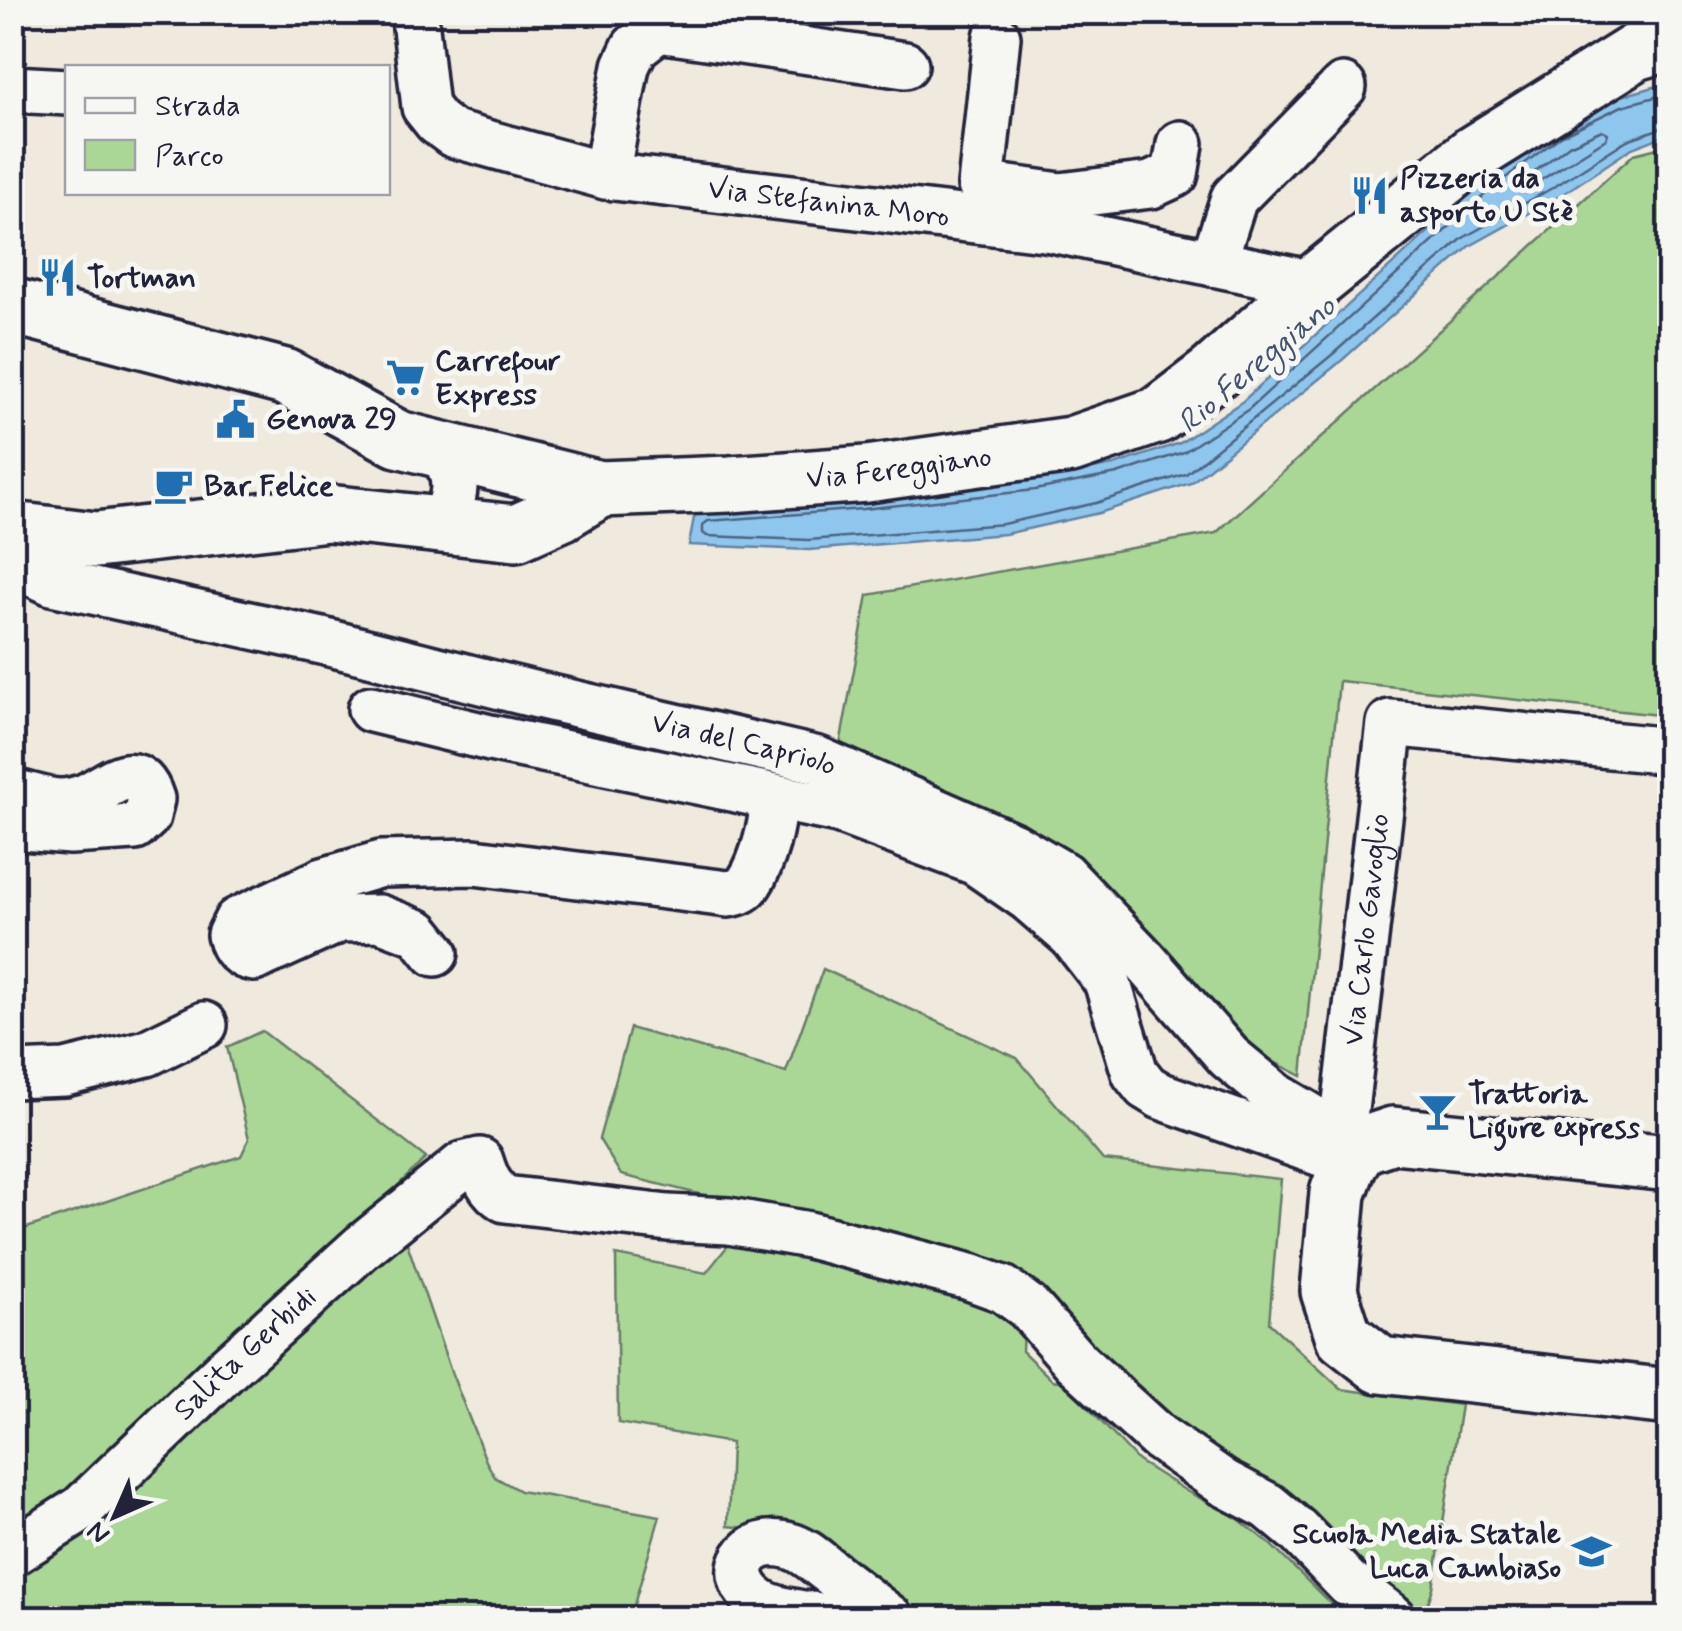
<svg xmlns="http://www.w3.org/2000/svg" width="1682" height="1631" viewBox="0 0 1682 1631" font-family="Mynerve,sans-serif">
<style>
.green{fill:#aad796;stroke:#667c68;stroke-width:2.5}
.water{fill:#8fc6ed;stroke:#6384a6;stroke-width:2.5}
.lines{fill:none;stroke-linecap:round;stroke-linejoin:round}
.shore{stroke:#4e6482;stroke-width:2.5}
.street-casing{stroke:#22223b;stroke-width:52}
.secondary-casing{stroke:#22223b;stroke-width:62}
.street{stroke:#f6f6f2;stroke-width:45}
.secondary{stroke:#f6f6f2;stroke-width:55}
.labels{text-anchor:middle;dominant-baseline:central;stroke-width:10;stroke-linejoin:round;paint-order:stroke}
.poi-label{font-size:30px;font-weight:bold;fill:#22223b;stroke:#f6f6f2;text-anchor:start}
.street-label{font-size:30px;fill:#22223b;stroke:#f6f6f2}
.water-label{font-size:32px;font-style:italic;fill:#435370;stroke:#f6f6f2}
</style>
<rect width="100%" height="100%" fill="#f0e9de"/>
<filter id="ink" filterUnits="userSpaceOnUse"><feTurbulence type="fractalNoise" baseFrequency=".01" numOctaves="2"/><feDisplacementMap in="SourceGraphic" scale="20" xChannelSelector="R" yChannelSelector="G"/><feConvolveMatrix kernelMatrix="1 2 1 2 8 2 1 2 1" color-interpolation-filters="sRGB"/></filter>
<g filter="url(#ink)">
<g class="green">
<path d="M1669,145V716L1339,681L1302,1076L1221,1035L839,750L868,595L1216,533L1634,154Z"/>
<path d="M823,969L1017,1058L1103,1160L1281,1179L1269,1323L1341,1389L1461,1405L1433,1588L1423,1618H1418L1357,1581L957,1257L621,1175L599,1139L630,1028L786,1072Z"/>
<path d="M262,1031L426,1158L390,1193L450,1369L486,1461L495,1477L520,1491L660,1516L630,1618H13L12,1233L241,1156L249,1139L227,1047Z"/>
<path d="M730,1243L762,1244L995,1301L1023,1326L1022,1351L1052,1380L1064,1382L1138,1461L1188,1492L1236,1517L1271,1545L1332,1605L1338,1618H908L807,1534L728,1526L731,1443L618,1423L616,1255L706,1273Z"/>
</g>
<path class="water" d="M1669,83V134L1632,148L1560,196L1470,246L1340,362L1191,483L1099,513L1005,534L809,550L689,545L695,512L862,499L1034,480L1114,465L1180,443L1243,401L1484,181L1557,126L1618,97Z"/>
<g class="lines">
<g class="shore">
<path d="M1670,93L1622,106L1562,135L1491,189L1249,409L1184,452L1117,474L1035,490L863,509L708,521L703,525V533L707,536L809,540L1003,524L1096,503L1186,474L1333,354L1463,238L1554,187L1627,140L1670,125"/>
<path d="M1602,130L1608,133L1606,139L1533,185L1527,183L1528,177L1569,145Z"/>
</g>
<defs>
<g id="street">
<path id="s1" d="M417,12L415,19L425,107L437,122L453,134L606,176L1052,229L1313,284"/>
<path d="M997,37L981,185L1060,196L1052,229"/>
<path d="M12,89L68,92"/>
<path d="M606,176L626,66L635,47L658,29L905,65"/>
<path d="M1060,196L1151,185L1175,174L1180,144"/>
<path d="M1213,263L1234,198L1343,87"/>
<path d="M442,450C459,479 457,495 442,525"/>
<path id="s2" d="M12,563L52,582L322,641L529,693L818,760L1012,845L1063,875L1144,960L1229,1057L1276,1096L1360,1146"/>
<path d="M371,709L490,738L838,810L976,862L1028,898L1072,936L1107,981L1135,1073L1146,1087L1161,1096L1349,1163"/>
<path d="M12,792C28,795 46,802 61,802C68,802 79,799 85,797C109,787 137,755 151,799L147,816L135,827L70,831L12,826"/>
<path d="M435,953L419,933L379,918L340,919L254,958C240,956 233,948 230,935L237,921L323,881L381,864L474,862L728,894C736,893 744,891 749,883C762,864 775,820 772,797"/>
<path d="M12,1075L65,1073L147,1053L204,1025"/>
<path id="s3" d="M1342,1136L1390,723L1670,751"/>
<path id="s4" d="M12,1553L81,1509L229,1367L362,1247L463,1165L480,1161C485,1177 490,1190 505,1199L668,1218L729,1221L809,1235L970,1277L1003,1289L1028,1307L1075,1361L1158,1437L1224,1483L1268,1506L1298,1531L1348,1583L1393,1618"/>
<path d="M834,1618C814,1615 776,1613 759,1601C721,1574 748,1533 790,1546C805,1550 817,1562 829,1571C849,1587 870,1603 890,1618"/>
</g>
<g id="secondary">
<path d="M12,306L285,377L398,439L600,489"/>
<path id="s5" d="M12,530L96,540L328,513L516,533L561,513L600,489L730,484L867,474L1071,445L1158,415L1213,373L1313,284L1473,154L1636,52L1670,42"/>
<path d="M1670,1163L1393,1135L1360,1146L1349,1163L1338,1193L1329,1291L1344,1337L1380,1365L1670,1397"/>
</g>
</defs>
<use href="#street" class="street-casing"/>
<use href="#secondary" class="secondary-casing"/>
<use href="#street" class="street"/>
<use href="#secondary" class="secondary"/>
</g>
</g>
<defs>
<symbol id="restaurant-bare" viewBox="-9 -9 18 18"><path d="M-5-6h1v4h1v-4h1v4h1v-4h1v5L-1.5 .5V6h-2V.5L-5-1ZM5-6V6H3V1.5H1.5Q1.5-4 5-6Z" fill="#1f6fb2" stroke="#f6f6f2" stroke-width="2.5" paint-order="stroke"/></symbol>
<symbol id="supermarket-bare" viewBox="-9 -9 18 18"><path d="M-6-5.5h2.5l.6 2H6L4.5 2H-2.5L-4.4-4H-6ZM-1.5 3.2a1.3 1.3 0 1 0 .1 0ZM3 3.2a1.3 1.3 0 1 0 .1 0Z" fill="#1f6fb2" stroke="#f6f6f2" stroke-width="2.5" paint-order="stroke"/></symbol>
<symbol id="civic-bare" viewBox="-9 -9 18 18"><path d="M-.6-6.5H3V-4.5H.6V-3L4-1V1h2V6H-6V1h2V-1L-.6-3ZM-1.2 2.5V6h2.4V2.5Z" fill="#1f6fb2" stroke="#f6f6f2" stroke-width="2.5" paint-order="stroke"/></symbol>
<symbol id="cafe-bare" viewBox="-9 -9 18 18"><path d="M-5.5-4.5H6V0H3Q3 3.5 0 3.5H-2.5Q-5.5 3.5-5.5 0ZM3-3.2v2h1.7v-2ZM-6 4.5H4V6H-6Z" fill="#1f6fb2" stroke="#f6f6f2" stroke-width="2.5" paint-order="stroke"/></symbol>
<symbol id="bar-bare" viewBox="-9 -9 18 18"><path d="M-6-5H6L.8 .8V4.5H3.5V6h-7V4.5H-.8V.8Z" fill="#1f6fb2" stroke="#f6f6f2" stroke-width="2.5" paint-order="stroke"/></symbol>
<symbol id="school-bare" viewBox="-9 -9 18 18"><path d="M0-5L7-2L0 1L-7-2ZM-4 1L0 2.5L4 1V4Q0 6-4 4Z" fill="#1f6fb2" stroke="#f6f6f2" stroke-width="2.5" paint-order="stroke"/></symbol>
</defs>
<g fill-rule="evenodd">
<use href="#restaurant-bare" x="1342" y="168" width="55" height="55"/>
<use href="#restaurant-bare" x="30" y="250" width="55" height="55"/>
<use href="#supermarket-bare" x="378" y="350" width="55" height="55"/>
<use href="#civic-bare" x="208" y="392" width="55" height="55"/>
<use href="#cafe-bare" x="146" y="458" width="55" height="55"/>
<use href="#bar-bare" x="1410" y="1084" width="55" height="55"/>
<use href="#school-bare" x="1564" y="1524" width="55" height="55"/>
</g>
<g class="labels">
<g class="poi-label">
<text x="1400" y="178">Pizzeria da<tspan x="1400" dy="34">asporto U Stè</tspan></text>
<text x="87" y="278">Tortman</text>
<text x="435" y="361">Carrefour<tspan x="435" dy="34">Express</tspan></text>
<text x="266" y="419">Genova 29</text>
<text x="204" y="486">Bar Felice</text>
<text x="1468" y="1094">Trattoria<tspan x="1468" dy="34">Ligure express</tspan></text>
<text x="1561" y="1534" text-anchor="end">Scuola Media Statale<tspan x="1561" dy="34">Luca Cambiaso</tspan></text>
</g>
<g class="street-label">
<text stroke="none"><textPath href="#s1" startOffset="518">Via Stefanina Moro</textPath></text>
<text stroke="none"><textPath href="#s5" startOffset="902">Via Fereggiano</textPath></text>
<text stroke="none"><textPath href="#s2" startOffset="755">Via del Capriolo</textPath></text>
<text stroke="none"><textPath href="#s3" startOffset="208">Via Carlo Gavoglio</textPath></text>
<text stroke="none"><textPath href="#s4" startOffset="308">Salita Gerbidi</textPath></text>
</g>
<g class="water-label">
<text transform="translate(1257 365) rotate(-40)">Rio Fereggiano</text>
</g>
</g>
<rect width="1682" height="1631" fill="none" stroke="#f6f6f2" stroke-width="50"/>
<rect x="25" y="25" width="1632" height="1581" fill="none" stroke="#22223b" stroke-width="4" filter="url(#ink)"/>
<rect x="65" y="65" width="325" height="130" fill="#f6f6f2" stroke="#a1a1a9" stroke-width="2.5"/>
<rect x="85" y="98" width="50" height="15" fill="#f6f6f2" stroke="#a1a1a9" stroke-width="2.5"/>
<text x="155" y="115" font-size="30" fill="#22223b">Strada</text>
<rect x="85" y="140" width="50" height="30" fill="#aad796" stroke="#a1a1a9" stroke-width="2.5"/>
<text x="155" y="165" font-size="30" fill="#22223b">Parco</text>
<g transform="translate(115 1516) rotate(225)" stroke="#f6f6f2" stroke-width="8" paint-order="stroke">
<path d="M0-8L18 38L0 25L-18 38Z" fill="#22223b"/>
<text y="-15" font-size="28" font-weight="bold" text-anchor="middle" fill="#22223b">N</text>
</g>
</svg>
